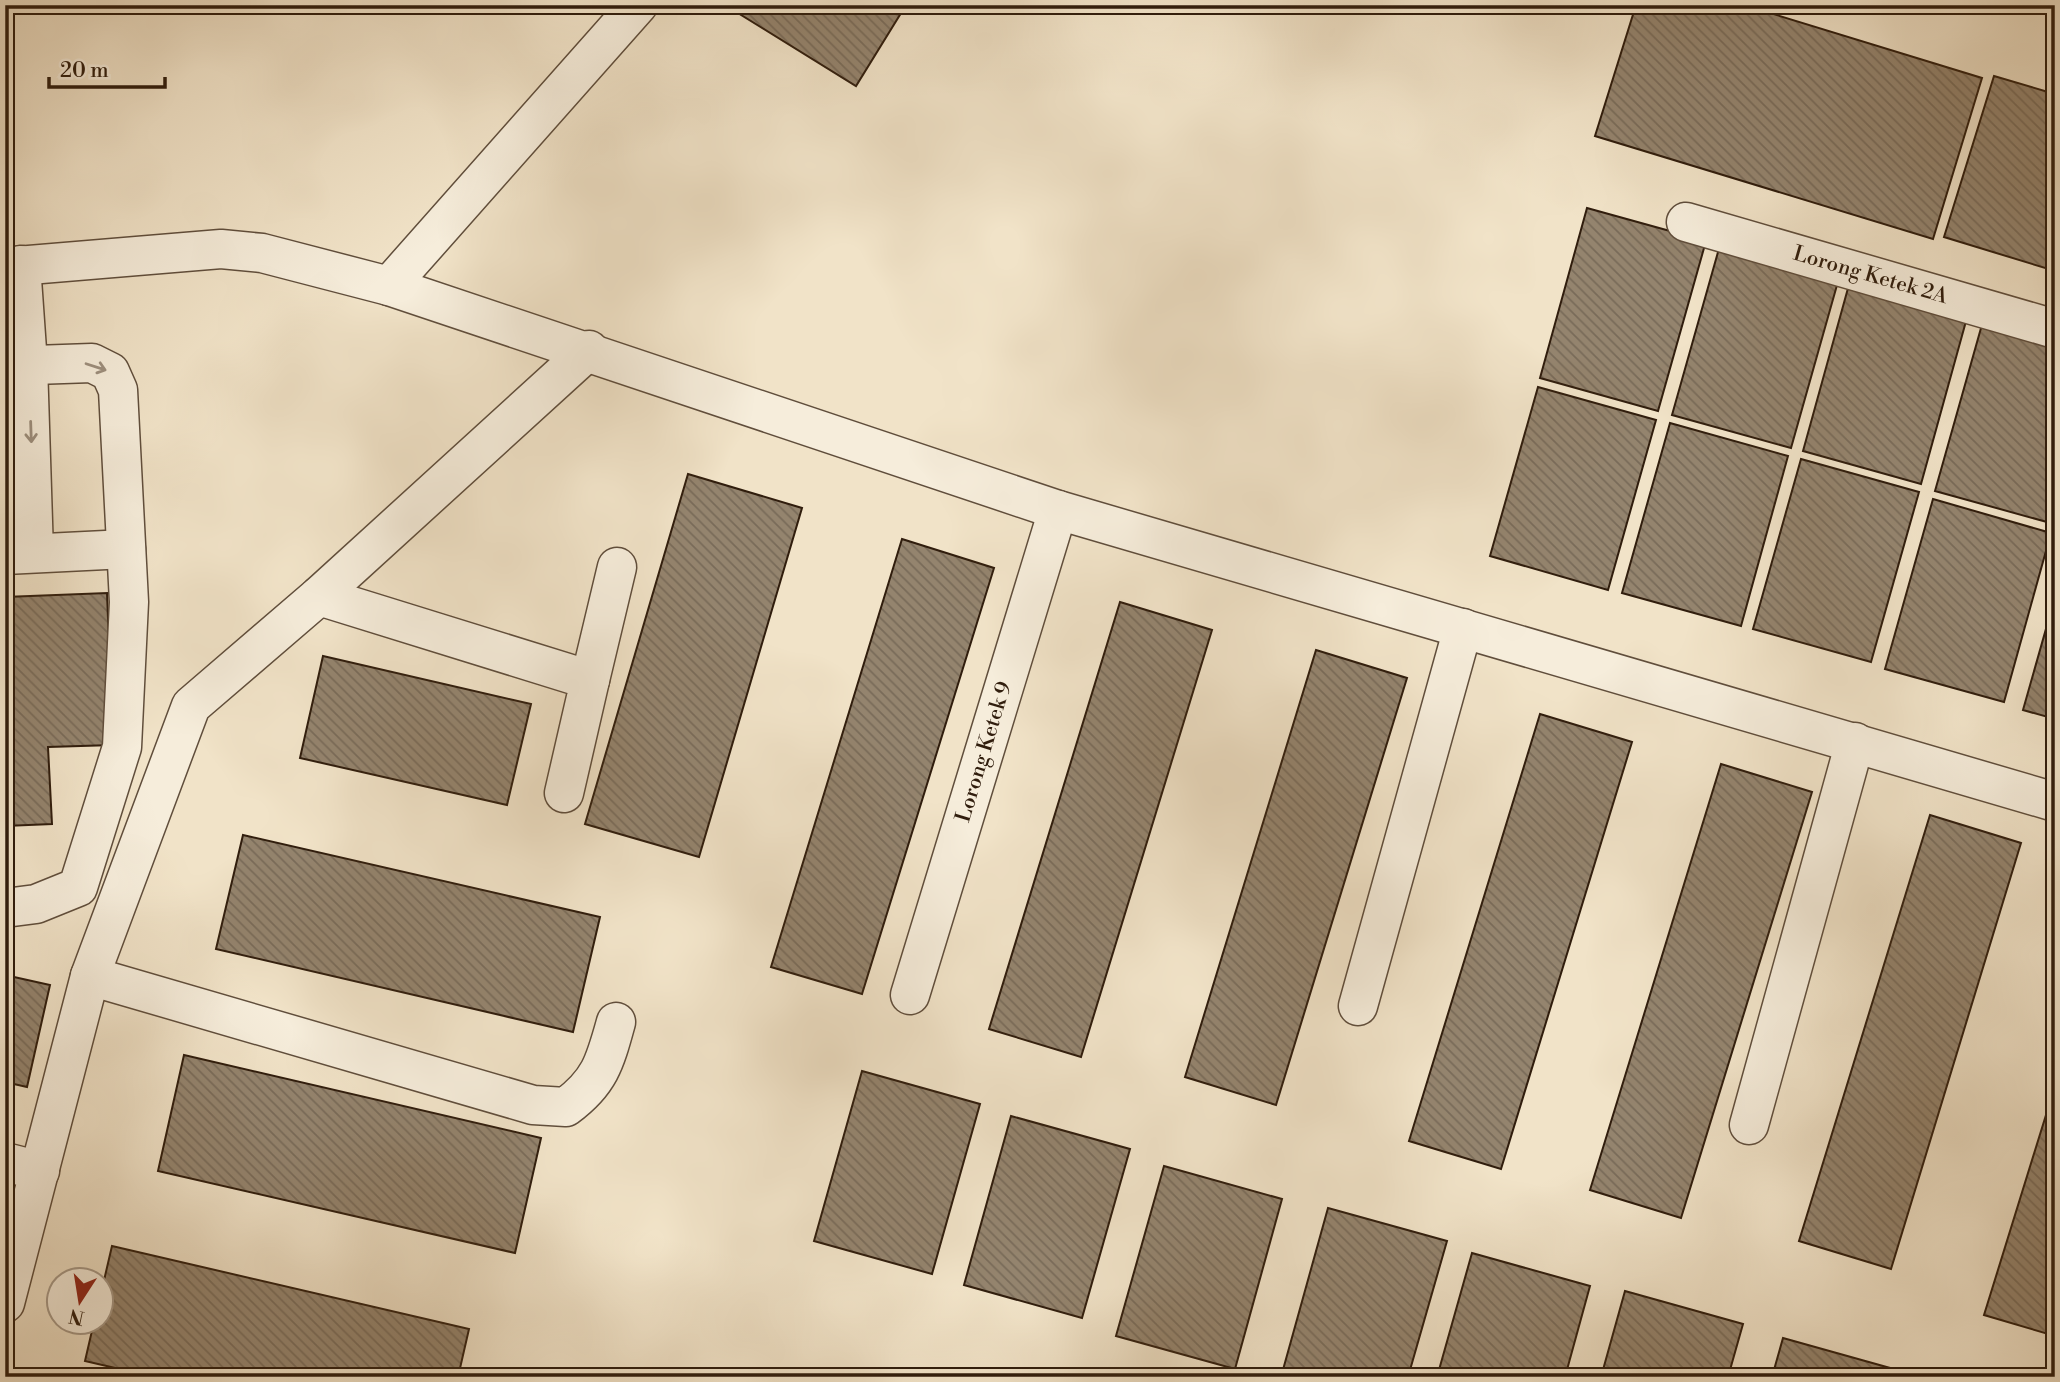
<svg xmlns="http://www.w3.org/2000/svg" width="2060" height="1382" viewBox="0 0 2060 1382" font-family="'Libre Bodoni',serif">
<style>
.building{fill:url(#building-back-hatch);stroke:#301d0d;stroke-width:2}
.lines{fill:none;stroke-linecap:round;stroke-linejoin:round}
.minor-casing{stroke:#604e3c;stroke-width:41}
.minor{stroke:#f6eddb;stroke-width:38}
.oneway{stroke:#9d8f7e}
.labels{text-anchor:middle;dominant-baseline:central;stroke-width:5;stroke-linejoin:round;paint-order:stroke}
.street-label{font-size:21px;fill:#301d0d;stroke:#f6eddb}
</style>
<defs>
<pattern id="building-back-hatch" width="6" height="6" patternUnits="userSpaceOnUse" patternTransform="scale(1.75)"><rect width="6" height="6" fill="#94846e"/><path d="M-1 5l2 2M0 0l6 6M5-1l2 2" fill="none" stroke="#796b59"/></pattern>
</defs>
<rect width="100%" height="100%" fill="#f1e3c8"/>
<filter id="stains"><feTurbulence type="fractalNoise" baseFrequency=".00286" numOctaves="4"/><feColorMatrix values="0 0 0 0 .2 0 0 0 0 .09 0 0 0 0 .02 0 0 0 .5 -.17"/></filter>
<radialGradient id="worn" r=".72"><stop offset=".6" stop-color="#630" stop-opacity="0"/><stop offset="1" stop-color="#630" stop-opacity=".3"/></radialGradient>
<g class="building">
<path d="M725,5H906L856,86Z"/>
<path d="M1636,5H1744L1982,78L1933,239L1595,136Z"/>
<path d="M1994,76L2055,94V271L1944,237Z"/>
<path d="M1587,208L1706,241L1658,411L1540,378Z"/>
<path d="M1720,245L1839,278L1791,448L1672,415Z"/>
<path d="M1850,281L1968,314L1921,484L1803,451Z"/>
<path d="M1983,321L2055,341L2054,524L1935,491Z"/>
<path d="M1538,387L1656,420L1608,590L1490,556Z"/>
<path d="M1670,423L1788,456L1741,626L1622,593Z"/>
<path d="M1801,459L1919,492L1871,662L1753,629Z"/>
<path d="M688,474L802,508L699,857L585,824Z"/>
<path d="M1933,499L2051,533L2004,702L1885,669Z"/>
<path d="M902,539L994,568L862,994L771,967Z"/>
<path d="M107,593L113,745L48,747L52,824L5,826V597Z"/>
<path d="M2055,597V719L2023,710Z"/>
<path d="M1120,602L1212,630L1081,1057L989,1029Z"/>
<path d="M1316,650L1407,678L1276,1105L1185,1077Z"/>
<path d="M323,656L531,704L507,805L300,758Z"/>
<path d="M1540,714L1632,742L1501,1169L1409,1141Z"/>
<path d="M1721,764L1812,792L1681,1218L1590,1190Z"/>
<path d="M1930,815L2021,843L1891,1269L1799,1241Z"/>
<path d="M243,835L600,917L573,1032L216,949Z"/>
<path d="M5,975L50,985L27,1087L5,1082Z"/>
<path d="M184,1055L541,1138L515,1253L158,1171Z"/>
<path d="M862,1071L980,1104L932,1274L814,1241Z"/>
<path d="M2055,1086V1336L1984,1315Z"/>
<path d="M1011,1116L1130,1149L1082,1318L964,1285Z"/>
<path d="M1164,1166L1282,1199L1235,1369L1116,1336Z"/>
<path d="M1328,1208L1447,1241L1408,1377H1281Z"/>
<path d="M112,1246L469,1329L458,1377H154L85,1361L94,1322H102V1289Z"/>
<path d="M1472,1253L1590,1286L1565,1377H1437Z"/>
<path d="M1625,1291L1743,1324L1728,1377H1601Z"/>
<path d="M1783,1338L1901,1371L1900,1377H1772Z"/>
</g>
<g class="lines">
<defs>
<g id="minor">
<path id="s1" d="M1686,222L2055,329"/>
<path d="M21,265L28,364L34,553"/>
<path d="M5,267L221,249L262,253L389,286L1058,510L2055,802"/>
<path d="M389,286L638,5"/>
<path d="M5,366L92,363L110,372L118,390L129,602L122,747L78,887L36,904L5,908"/>
<path d="M5,555L126,549"/>
<path d="M319,596L590,680L564,793"/>
<path d="M590,680L617,567"/>
<path d="M90,976L533,1105L566,1107C600,1082 605,1062 616,1022"/>
<path id="s2" d="M910,995L1058,510"/>
<path d="M1358,1006L1463,628"/>
<path d="M1749,1125L1855,742"/>
<path d="M5,1162L40,1171"/>
<path d="M5,1303L90,976L191,706L319,596L589,350"/>
</g>
</defs>
<use href="#minor" class="minor-casing"/>
<use href="#minor" class="minor"/>
</g>
<defs><path id="oneway-shaft" d="M-6 0H5M1.5-3L5.5 0L1.5 3" fill="none" stroke-width="1.6" stroke-linecap="round" stroke-linejoin="round" transform="scale(1.75)"/></defs>
<g class="oneway">
<use href="#oneway-shaft" transform="translate(96 367) rotate(18)"/>
<use href="#oneway-shaft" transform="translate(31 432) rotate(88)"/>
</g>
<g class="labels">
<g class="street-label">
<text stroke="none"><textPath href="#s1" startOffset="192">Lorong Ketek 2A</textPath></text>
<text stroke="none"><textPath href="#s2" startOffset="254">Lorong Ketek 9</textPath></text>
</g>
</g>
<rect width="2060" height="1382" fill="none" stroke="#f1e3c8" stroke-width="28"/>
<rect x="7" y="7" width="2046" height="1368" fill="none" stroke="#301d0d" stroke-width="3.5"/>
<rect x="14" y="14" width="2032" height="1354" fill="none" stroke="#301d0d" stroke-width="2"/>
<g transform="translate(80 1301) rotate(192)"><circle r="33" fill="#f6eddb" stroke="#a79a89" stroke-width="2"/>
<path d="M0-5L12 26L0 18L-12 26Z" fill="#8f2418"/>
<text y="-10" font-size="19" font-weight="bold" text-anchor="middle" fill="#301d0d">N</text>
</g>
<path d="M49 77v10h116v-10" fill="none" stroke="#301d0d" stroke-width="3.5"/>
<text x="60" y="77" font-size="21" fill="#301d0d" stroke="#f6eddb" stroke-width="5" paint-order="stroke">20 m</text>
<rect width="100%" height="100%" filter="url(#stains)"/>
<rect width="100%" height="100%" fill="url(#worn)"/>
</svg>
